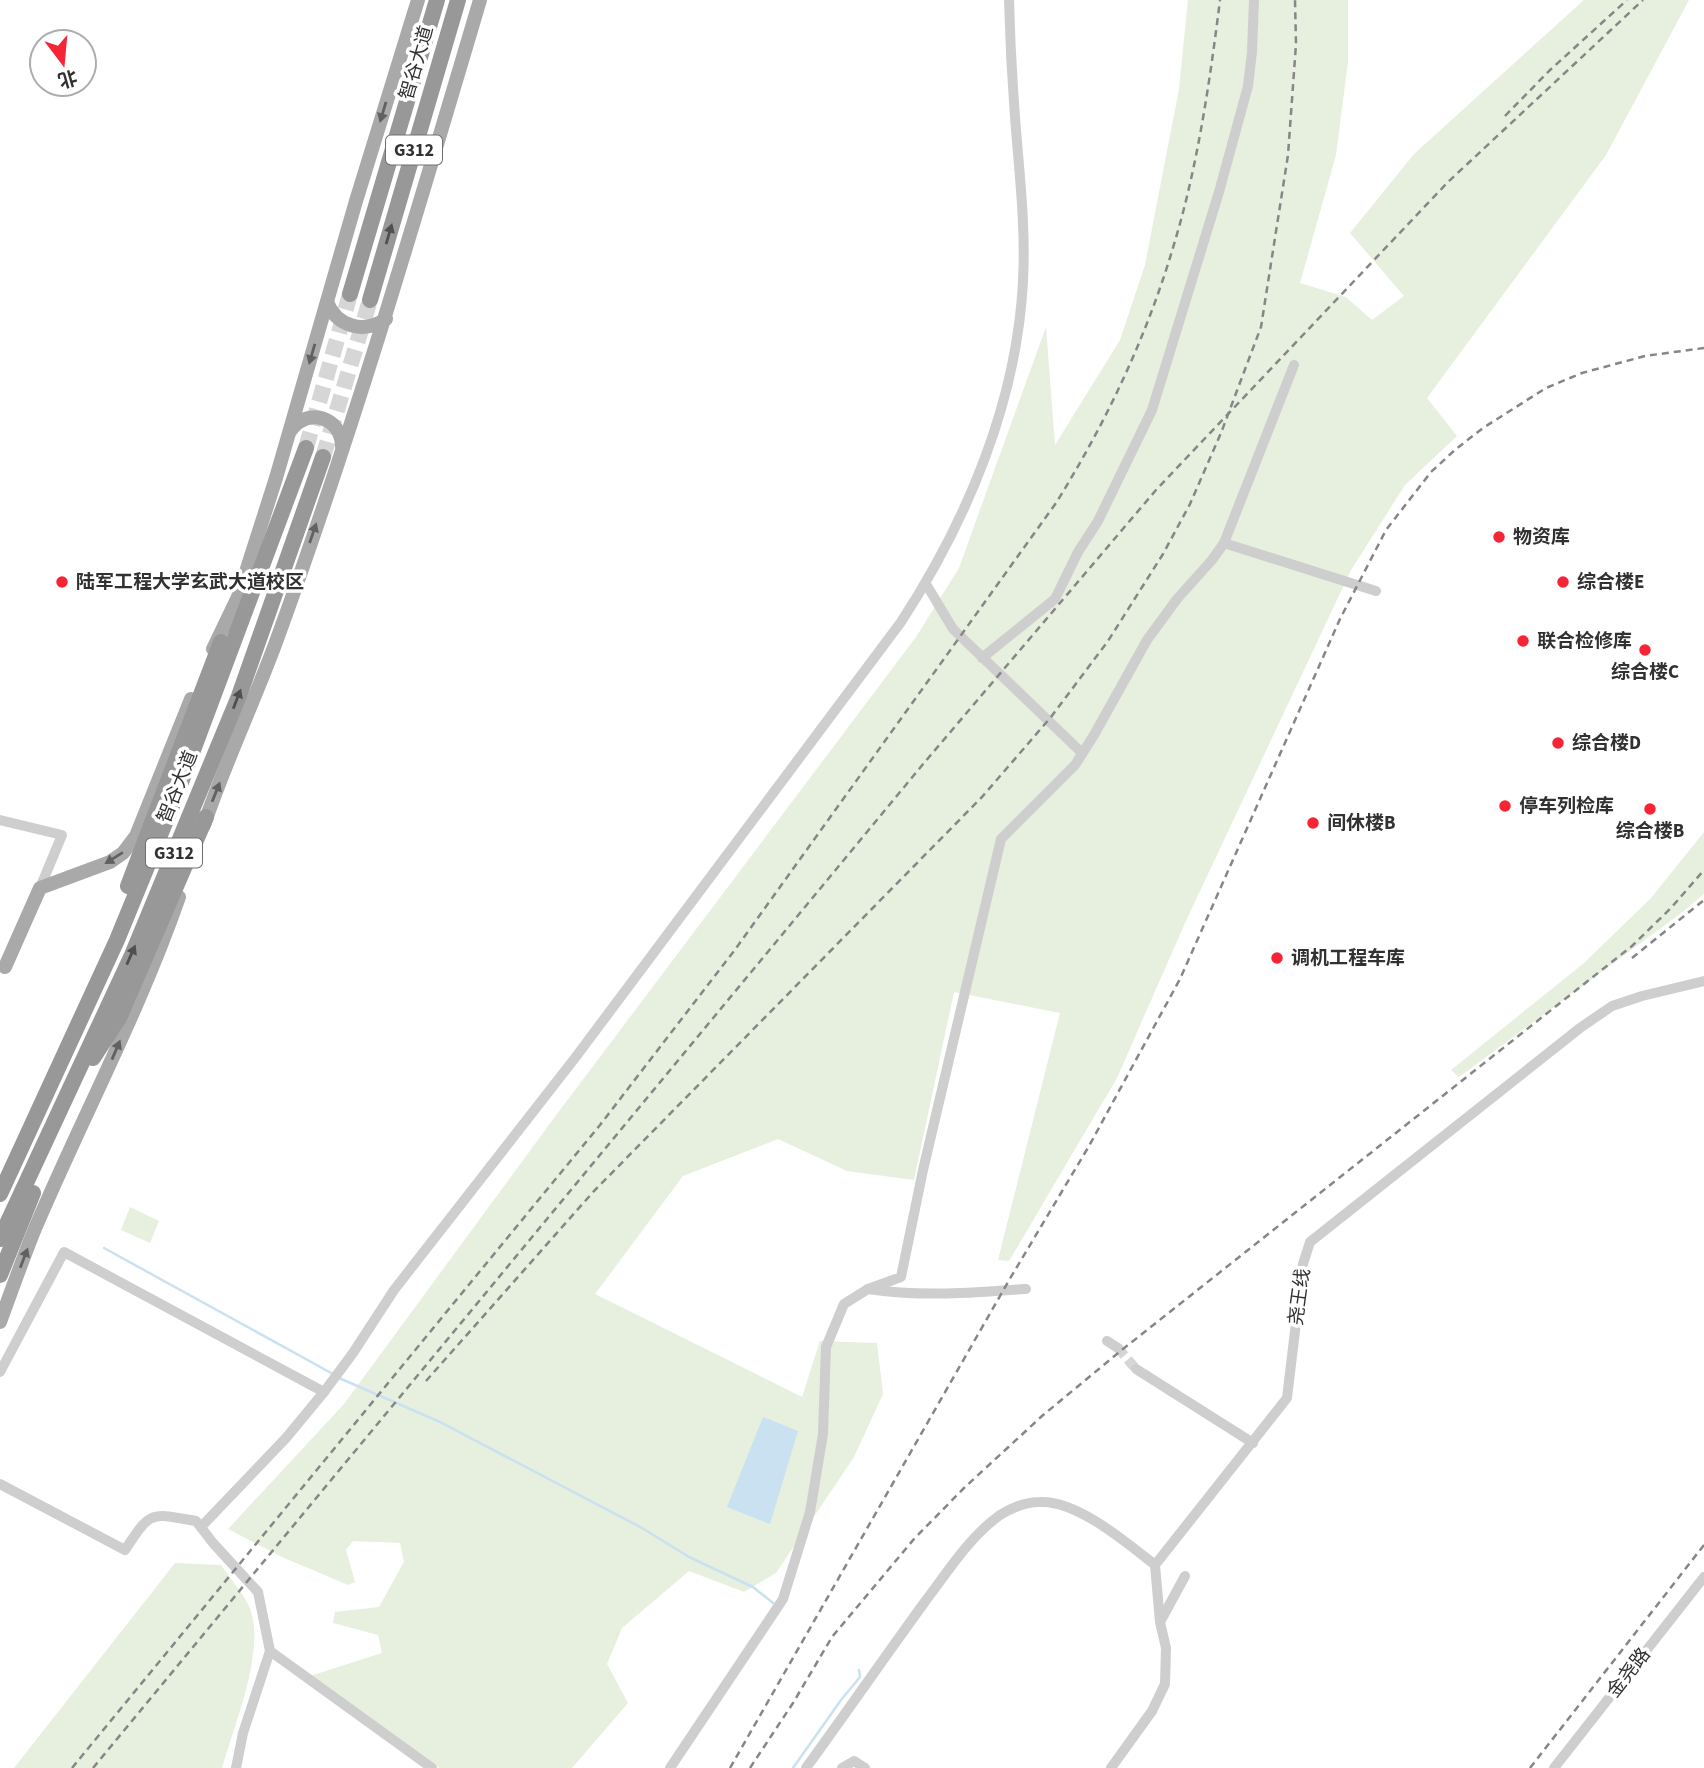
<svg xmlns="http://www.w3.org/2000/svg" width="1704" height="1768" viewBox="0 0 1704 1768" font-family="'Source Sans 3','Noto Sans SC',sans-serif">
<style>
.green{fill:#e7efde}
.water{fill:#c9e1f0}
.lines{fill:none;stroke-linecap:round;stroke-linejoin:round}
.stream{stroke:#c9e1f0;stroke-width:2.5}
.minor-tunnel{stroke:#d6d6d6;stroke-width:10;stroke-dasharray:10 5;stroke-linecap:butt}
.highway-tunnel{stroke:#d6d6d6;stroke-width:16;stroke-dasharray:16 8;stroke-linecap:butt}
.minor{stroke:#cecece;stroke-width:10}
.major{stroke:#a9a9a9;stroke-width:14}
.highway{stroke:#989898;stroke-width:16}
.rail{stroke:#868686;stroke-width:2.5;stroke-dasharray:7 5;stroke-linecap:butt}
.oneway{fill:#616161}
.oneway2{fill:#505050}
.poi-dot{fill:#f52536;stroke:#fff;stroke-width:2.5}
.labels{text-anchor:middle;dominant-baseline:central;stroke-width:7;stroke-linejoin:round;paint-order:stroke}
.shield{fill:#fff;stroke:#6f6f6f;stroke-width:2}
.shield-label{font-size:18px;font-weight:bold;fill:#313131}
.street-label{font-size:19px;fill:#313131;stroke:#fff}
.poi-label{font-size:19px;font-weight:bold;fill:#313131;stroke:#fff;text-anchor:start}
</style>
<rect width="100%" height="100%" fill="#fff"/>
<g class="green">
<path d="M1188,0H1348V62L1336,155L1300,283L1346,297L1372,320L1404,296L1350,233L1414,154L1584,0H1689L1606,155L1427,398L1457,436L1405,485L1351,570L1185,923L1117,1078L1009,1261L998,1260L1060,1013L954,992L914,1180L847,1171L778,1139L683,1176L595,1294L802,1397L820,1341L877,1343L883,1394L854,1457L776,1573L744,1592L689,1571L622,1628L607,1664L628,1703L572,1768H439L310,1676L382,1653L378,1635L333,1623L335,1612L379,1607L404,1562L400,1543L353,1541L346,1550L355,1582L348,1585L282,1557L228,1529L344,1404L554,1118L916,637L959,568L1046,327L1055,445L1120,340L1145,265L1179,89Z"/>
<path d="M1704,832V894L1680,914L1459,1077L1451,1070L1584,963L1651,898Z"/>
<path d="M130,1207L159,1221L150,1243L121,1230Z"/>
<path d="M175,1563L221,1565C230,1578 242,1592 249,1606C267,1648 234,1725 222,1768H14Z"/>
</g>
<path class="water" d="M763,1417L798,1431L770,1524L727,1507Z"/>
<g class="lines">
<g class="stream">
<path d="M104,1248L333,1374"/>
<path d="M339,1378L440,1422L642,1528L689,1557L753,1587L773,1603"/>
<path d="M793,1768L841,1700L860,1677L859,1670"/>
</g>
<path class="minor-tunnel" d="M1118,1348L1136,1369"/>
<g class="highway-tunnel">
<path d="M306,448L350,294"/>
<path d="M323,457L370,300"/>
</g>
<g class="minor">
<path d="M1224,543L1376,591"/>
<path d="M926,584L953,629L1082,753"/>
<path d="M982,658L1055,599L1078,552L1098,521L1152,410L1219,192L1248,86L1252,52L1254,0"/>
<path d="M0,820L62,835L40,888"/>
<path d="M868,1289L901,1277L923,1170L1001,839L1075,765L1094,735L1147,640L1177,599L1212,560L1224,543L1294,365"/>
<path d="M1107,1341L1118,1348"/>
<path d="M1136,1369L1253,1443"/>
<path d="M0,1372L64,1252L324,1392"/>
<path d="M0,1484L125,1550C151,1510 150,1513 196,1521L213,1543L258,1592L270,1651L243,1733L236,1768"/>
<path d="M201,1527L286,1438L324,1392L353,1353L394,1290L575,1058L901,622C967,521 1017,402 1023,281C1026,226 1019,171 1015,117C1012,78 1010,39 1009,0"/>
<path d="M1160,1622L1185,1576"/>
<path d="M270,1651L432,1768"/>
<path d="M670,1768L783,1599L810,1512L823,1434L826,1347L844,1304L868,1289C921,1297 973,1293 1026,1289"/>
<path d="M806,1768C846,1713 884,1658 924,1603C947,1573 969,1537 1000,1515C1013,1507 1025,1502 1040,1502C1077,1500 1127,1543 1155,1565"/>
<path d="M842,1768L854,1761L865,1768"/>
<path d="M1111,1768L1152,1711L1165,1684L1166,1648L1160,1622L1155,1565L1287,1398L1303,1264L1310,1242L1580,1028L1612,1006L1642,996L1704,981"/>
<path d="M1554,1768L1704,1577"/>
</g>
<g class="major">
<path d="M327,302C337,327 364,334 386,319"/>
<path d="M291,430C308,407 341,417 342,446"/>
<path d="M213,649L238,597L276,478L356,201L418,0"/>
<path d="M204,825C225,763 253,704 276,642C353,431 416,216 480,0"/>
<path d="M5,967L40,888L110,862L123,853L136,836L191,699"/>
<path d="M0,1322C11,1292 22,1261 34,1231C81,1120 139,1012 179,897"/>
</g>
<g class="highway">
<path d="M350,294L437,0"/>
<path d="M370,300L458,0"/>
<path d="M128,886L221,642"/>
<path d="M93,1058L119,1018L206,817"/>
<path d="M0,1194L117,940L174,801L306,448"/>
<path d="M0,1239L132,955L239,696L323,457"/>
<path d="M0,1275L33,1193"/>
</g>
<g class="rail">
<path d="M1505,116L1549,71L1627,0"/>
<path d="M1632,958L1704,900"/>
<path d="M426,1381L594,1191L982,797L1051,717L1108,641L1163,554L1190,504L1221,433L1261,327L1288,155L1296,44L1295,0"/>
<path d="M72,1768L600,1125L734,951L1056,503C1107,421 1148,334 1175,241C1198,164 1210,80 1220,0"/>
<path d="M93,1768L924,763L1156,490L1448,182L1643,0"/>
<path d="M730,1768L1008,1282L1089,1146L1180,979L1340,619L1386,530L1431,472L1456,449L1483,428L1546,388L1582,373L1645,356L1704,348"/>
<path d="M750,1768L793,1703L832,1637L914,1539L964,1488L1042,1416L1123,1349L1632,946L1671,908L1704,870"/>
<path d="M1530,1768L1704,1545"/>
</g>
</g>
<defs><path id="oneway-solid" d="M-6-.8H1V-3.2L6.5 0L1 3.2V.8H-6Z" transform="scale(1.75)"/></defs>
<g class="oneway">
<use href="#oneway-solid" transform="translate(383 112) rotate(107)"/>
<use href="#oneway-solid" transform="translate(312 354) rotate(106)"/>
<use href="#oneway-solid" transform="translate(313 533) rotate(-71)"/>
<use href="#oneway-solid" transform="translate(216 792) rotate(-68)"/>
<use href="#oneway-solid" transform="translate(114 858) rotate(148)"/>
<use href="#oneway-solid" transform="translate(116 1050) rotate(-67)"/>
<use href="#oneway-solid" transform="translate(24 1258) rotate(-69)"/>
</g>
<g class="oneway2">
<use href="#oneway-solid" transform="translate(389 234) rotate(-74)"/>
<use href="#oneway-solid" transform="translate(237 699) rotate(-69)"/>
<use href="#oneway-solid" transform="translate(131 955) rotate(-66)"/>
</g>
<g class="poi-dot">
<circle cx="1499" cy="537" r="7"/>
<circle cx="62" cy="582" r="7"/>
<circle cx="1563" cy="582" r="7"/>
<circle cx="1523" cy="641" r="7"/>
<circle cx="1645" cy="650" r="7"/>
<circle cx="1558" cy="743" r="7"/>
<circle cx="1505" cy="806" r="7"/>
<circle cx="1650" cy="809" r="7"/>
<circle cx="1313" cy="823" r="7"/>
<circle cx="1277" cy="958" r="7"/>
</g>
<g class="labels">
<g class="shield">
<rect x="386" y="135.5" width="56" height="29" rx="5"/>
<rect x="146" y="838.5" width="56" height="29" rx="5"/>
</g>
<g class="shield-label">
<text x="414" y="150">G312</text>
<text x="174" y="853">G312</text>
</g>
<g class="street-label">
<text transform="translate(417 63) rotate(-74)">智谷大道</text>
<text transform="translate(178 787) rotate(-68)">智谷大道</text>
<text transform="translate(1300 1297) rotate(-82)">尧王线</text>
<text transform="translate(1629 1673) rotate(-52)">金尧路</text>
</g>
<g class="poi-label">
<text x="1513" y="537">物资库</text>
<text x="76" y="582">陆军工程大学玄武大道校区</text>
<text x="1577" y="582">综合楼E</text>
<text x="1537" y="641">联合检修库</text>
<text x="1645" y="672" text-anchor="middle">综合楼C</text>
<text x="1572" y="743">综合楼D</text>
<text x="1519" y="806">停车列检库</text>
<text x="1327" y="823">间休楼B</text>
<text x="1650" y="831" text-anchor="middle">综合楼B</text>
<text x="1291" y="958">调机工程车库</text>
</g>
</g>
<g transform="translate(63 63) rotate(164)"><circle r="33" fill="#ffffff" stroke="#adadad" stroke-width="2"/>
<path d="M0-5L12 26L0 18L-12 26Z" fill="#f52536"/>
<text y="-10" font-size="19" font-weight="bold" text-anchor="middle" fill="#313131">北</text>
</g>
</svg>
